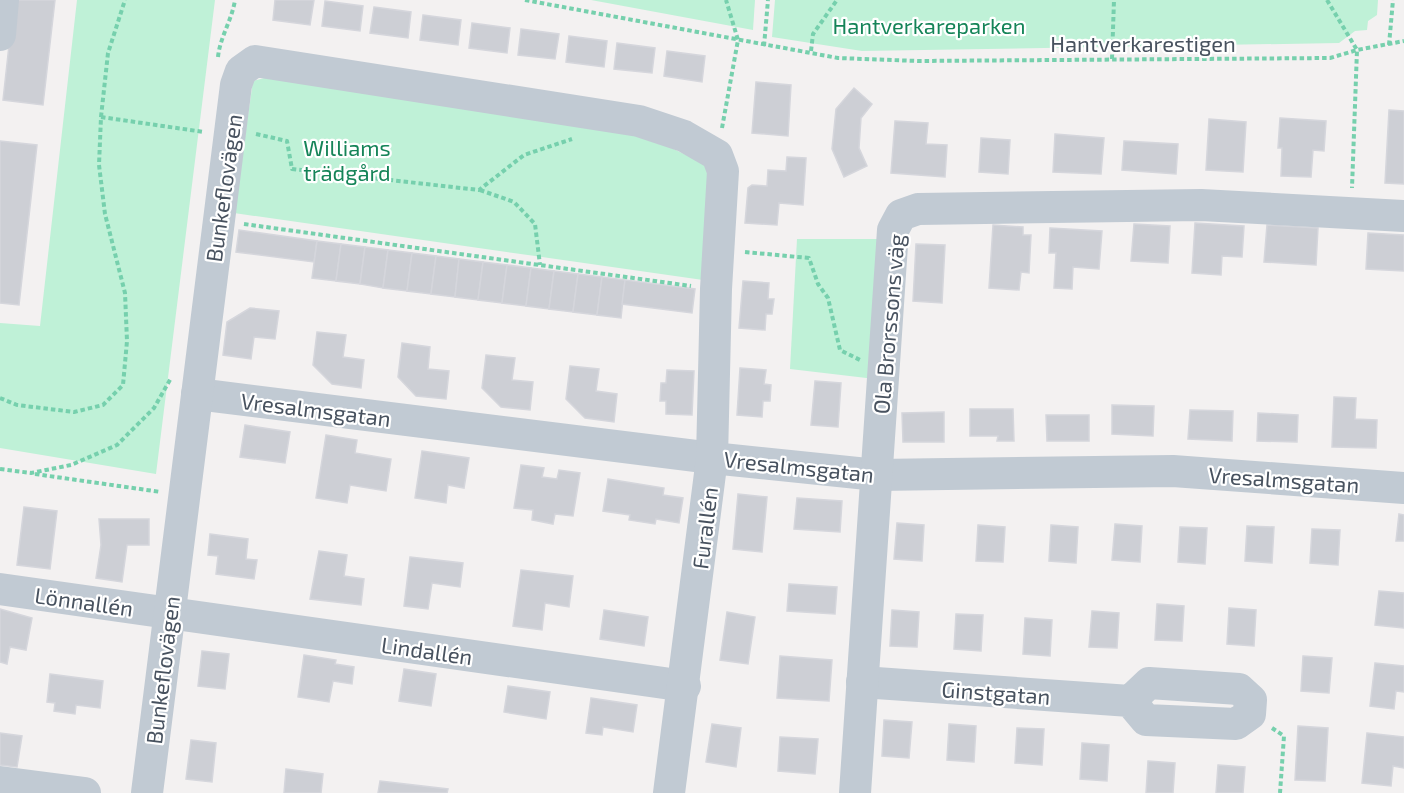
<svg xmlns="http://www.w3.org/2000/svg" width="1404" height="793" viewBox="0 0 1404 793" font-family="'Exo 2',sans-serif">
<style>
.green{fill:#bff1d7}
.building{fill:#cdcfd5;stroke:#d5d6dc;stroke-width:1.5}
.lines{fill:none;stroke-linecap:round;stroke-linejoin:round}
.path{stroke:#76d0ad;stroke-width:4;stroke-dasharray:4.5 3;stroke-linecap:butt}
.minor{stroke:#c1cad3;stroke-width:32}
.labels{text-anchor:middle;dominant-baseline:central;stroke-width:4.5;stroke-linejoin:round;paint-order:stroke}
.park-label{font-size:22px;fill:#158458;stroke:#fff}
.street-label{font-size:22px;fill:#48525f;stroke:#fff}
</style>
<rect width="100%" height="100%" fill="#f3f1f1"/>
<g class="green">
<path d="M77,0H215L156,474L0,448V323L40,326Z"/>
<path d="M591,0H755L753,30Z"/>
<path d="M775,0H1378L1377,15L1368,21L1367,30L1355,31L1339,43L862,51L772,37Z"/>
<path d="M268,77L638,132L705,164L713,173L703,280L234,213L253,81Z"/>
<path d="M797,239H883L875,379L790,369Z"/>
</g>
<g class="building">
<path d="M14,0H55L43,105L3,100Z"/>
<path d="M275,0H314L310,25L273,20Z"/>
<path d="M325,1L363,6L360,31L322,26Z"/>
<path d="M374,7L411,12L408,38L370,33Z"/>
<path d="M423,15L461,20L458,45L420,40Z"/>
<path d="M472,23L510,28L507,53L469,48Z"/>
<path d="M521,29L559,34L555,59L518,55Z"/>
<path d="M569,36L607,41L604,67L566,62Z"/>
<path d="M617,43L655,48L652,73L614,69Z"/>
<path d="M667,51L705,56L702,82L664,76Z"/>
<path d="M756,82L791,85L788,136L752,133Z"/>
<path d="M854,88L872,104L861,118L859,148L867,166L844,177L832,149L836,109Z"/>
<path d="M1389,110L1404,111V184L1385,183Z"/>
<path d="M1280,118L1326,121L1324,151L1313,150L1311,177L1281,176L1282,148H1278Z"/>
<path d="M1209,119L1246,122L1243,172L1206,170Z"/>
<path d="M895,121L928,123L926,144L947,145L945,177L891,173Z"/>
<path d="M1055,134L1104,138L1101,174L1053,172Z"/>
<path d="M981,138L1010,140L1008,174L979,172Z"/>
<path d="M0,141L37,145L19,305L0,303Z"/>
<path d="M1124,141L1178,144L1176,174L1122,170Z"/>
<path d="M787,157L806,158L803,205L779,203L777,225L745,223L748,188L752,185L767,186L768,170L786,171Z"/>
<path d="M1195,223L1244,226L1242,257L1222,256L1221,275L1192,273Z"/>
<path d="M1134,224L1170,226L1168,263L1131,261Z"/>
<path d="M993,225L1023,227V235H1031L1029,273L1021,272L1019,290L989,288Z"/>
<path d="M1267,225L1318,228L1316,265L1264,262Z"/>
<path d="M1050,228L1102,231L1099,269L1073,267L1072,289L1054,288L1056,253H1049Z"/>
<path d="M239,230L317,241L314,262L236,252Z"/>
<path d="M1368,233L1404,235V271L1366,269Z"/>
<path d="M317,241L341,244L336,281L312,278Z"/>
<path d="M341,244L365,247L360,284L336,281Z"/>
<path d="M916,244L945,245L942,303L913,301Z"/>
<path d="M365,247L388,250L383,288L360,284Z"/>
<path d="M388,250L412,253L407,291L383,288Z"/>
<path d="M412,253L436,256L431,294L407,291Z"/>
<path d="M436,256L459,259L455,297L431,294Z"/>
<path d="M459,259L483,262L478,300L455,297Z"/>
<path d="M483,262L507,265L502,303L478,300Z"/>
<path d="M507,265L531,268L526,306L502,303Z"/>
<path d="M531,268L554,271L549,309L526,306Z"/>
<path d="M554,271L578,274L573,312L549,309Z"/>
<path d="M578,274L602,277L597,315L573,312Z"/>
<path d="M602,277L625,280L621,318L597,315Z"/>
<path d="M625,280L695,289L692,313L622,304Z"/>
<path d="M743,281L769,283L768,299H774L772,314H766L765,330L739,328Z"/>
<path d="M250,308L279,311L275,339L254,337L251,359L223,355L227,322Z"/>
<path d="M317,332L346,335L343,357L364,360L361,388L332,384L313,365Z"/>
<path d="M402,343L430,347L428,369L449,371L446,399L416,396L398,377Z"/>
<path d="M486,355L515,358L512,380L533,382L530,410L501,407L482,388Z"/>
<path d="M570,366L599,369L596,391L617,394L614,422L585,418L566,399Z"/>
<path d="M740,368L766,370L764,384L771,385L770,401H763L762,417L737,415Z"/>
<path d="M667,370L694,371L692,415L666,414V401H660L661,383H666Z"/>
<path d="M815,381L841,383L838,427L811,425Z"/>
<path d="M1334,397L1356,398L1355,419L1377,420L1376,448L1332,447Z"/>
<path d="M1112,405L1154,406L1153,436L1112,434Z"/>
<path d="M970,409H1013L1014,441H997L998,436H970Z"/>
<path d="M1190,410L1233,411L1232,441L1188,439Z"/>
<path d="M944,412V442H903L902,413Z"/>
<path d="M1258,413L1298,415L1297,442L1257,441Z"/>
<path d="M1046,415H1089V441H1047Z"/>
<path d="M245,425L290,432L285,463L240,457Z"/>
<path d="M326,435L357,440L355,453L391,459L386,491L350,485L347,503L316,498Z"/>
<path d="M422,451L469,458L464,488L448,485L446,503L415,498Z"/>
<path d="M521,465L544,468L542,477L557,479L559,470L580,473L573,516L555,514L553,524L532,520L533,510L514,508Z"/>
<path d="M608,479L664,488L663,495L683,498L679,523L656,519L655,524L629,520L630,515L603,511Z"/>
<path d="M738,494L767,497L762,552L733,549Z"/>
<path d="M797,498L842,501L840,532L794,529Z"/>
<path d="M24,507L57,511L50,569L17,565Z"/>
<path d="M1399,514L1404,515V541H1396Z"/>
<path d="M99,519H149V545H127L122,582L96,578L101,545Z"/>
<path d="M897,523L924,525L922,561L894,559Z"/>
<path d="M1115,524L1142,526L1140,562L1112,560Z"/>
<path d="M978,525L1005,527L1003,562L976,561Z"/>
<path d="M1051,525L1078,527L1076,563L1049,561Z"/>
<path d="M1247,526L1274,527L1272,563L1245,561Z"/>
<path d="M1180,527L1207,528L1205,564L1178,562Z"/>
<path d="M1312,529L1340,530L1338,565L1310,563Z"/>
<path d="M210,534L248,539L246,559L257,560L254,579L216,574L218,556L208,555Z"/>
<path d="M319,551L347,555L344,576L364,579L361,605L310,599Z"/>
<path d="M410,557L463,563L460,587L432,583L428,609L404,606Z"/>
<path d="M521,570L573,576L569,607L545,603L542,630L513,626Z"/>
<path d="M789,584L837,587L835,614L787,611Z"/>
<path d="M1379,591L1404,593V628L1375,625Z"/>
<path d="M1157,604L1184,606L1182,641L1155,640Z"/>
<path d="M1229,608L1256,610L1254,646L1227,644Z"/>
<path d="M0,609L32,618L26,650L10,647L7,664L0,662Z"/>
<path d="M604,610L648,617L644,646L600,639Z"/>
<path d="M892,610L919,612L917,647L890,646Z"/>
<path d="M1092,611L1119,613L1117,648L1089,647Z"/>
<path d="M727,612L755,617L748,664L720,660Z"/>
<path d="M956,614L983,615L981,651L954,649Z"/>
<path d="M1025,618L1052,620L1050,656L1023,654Z"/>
<path d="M202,651L229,654L225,689L198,686Z"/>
<path d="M304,655L336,660L335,664L354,667L352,684L333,681L329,702L298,697Z"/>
<path d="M780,656L832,660L829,701L777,698Z"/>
<path d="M1303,656L1332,658L1329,693L1301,691Z"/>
<path d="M1375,663L1404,666V692L1396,691L1394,709L1370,706Z"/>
<path d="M404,669L436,674L431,706L399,701Z"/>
<path d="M50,674L103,681L100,708L76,705L75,714L54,711L55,703L47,702Z"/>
<path d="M508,686L550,692L546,719L504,712Z"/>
<path d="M591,698L637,705L633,732L603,727L602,735L586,733Z"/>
<path d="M884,720L912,722L909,758L882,756Z"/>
<path d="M712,724L741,728L736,767L706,762Z"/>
<path d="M949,724L976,726L974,762L947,760Z"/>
<path d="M1298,726L1328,728L1325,781L1295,780Z"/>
<path d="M1017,728L1044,729L1042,765L1015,763Z"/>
<path d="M0,733L22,736L17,767L0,765Z"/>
<path d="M1367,733L1404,737V768L1393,766L1391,786L1362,783Z"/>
<path d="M780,737L818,739L815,774L778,771Z"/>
<path d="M191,740L216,743L212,782L186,779Z"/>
<path d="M1082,743L1109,745L1107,781L1080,779Z"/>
<path d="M1148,761L1175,763L1173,793H1146Z"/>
<path d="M1218,765L1245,767L1243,793H1216Z"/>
<path d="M286,769L323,774L321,793H284Z"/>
<path d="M380,781L448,789L447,793H378Z"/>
</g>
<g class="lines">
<g class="path">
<path d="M525,0L838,58L918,61L1330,58L1357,50L1404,41"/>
<path d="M1327,0L1357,50L1352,188"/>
<path d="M1389,45L1393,0"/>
<path d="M764,46L768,0"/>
<path d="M811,51L813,34L837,0"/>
<path d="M218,57C220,37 232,20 235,0"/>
<path d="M1112,59L1114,0"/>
<path d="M101,117L204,132"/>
<path d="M722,128L738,40L726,0"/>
<path d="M256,134L287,141L292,169L479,190L524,155L572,139"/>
<path d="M480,190L514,202L535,224L540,265"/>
<path d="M244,224L691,286"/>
<path d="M745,252L809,258L818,284L828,298L840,350L860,360"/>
<path d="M0,398L17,405L74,412L103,405L123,385L127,341L125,293L105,214L99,165L101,117L108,53L125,0"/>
<path d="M0,469L31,473L71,465L117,445L154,408L171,378"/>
<path d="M35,474L161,492"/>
<path d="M1272,728L1284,736L1280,793"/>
</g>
<g class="minor">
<path d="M0,35L3,0"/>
<path d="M197,394L712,458L877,475L1173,471L1404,488"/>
<path d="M0,589L685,686"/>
<path d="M862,682L1130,701L1146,720L1236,724L1250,714L1251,700L1239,689L1149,683L1130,701"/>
<path d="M0,782L85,793"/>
<path d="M147,793L236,85L241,71L255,61L639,121L684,136L717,155L723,171L716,289L712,458L669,793"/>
<path d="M855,793L893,230L901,215L918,209L1201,205L1404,216"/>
</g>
</g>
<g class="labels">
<g class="park-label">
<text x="929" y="25">Hantverkareparken</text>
<text x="347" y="147">Williams<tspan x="347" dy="25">trädgård</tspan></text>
</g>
<g class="street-label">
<text x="1143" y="43">Hantverkarestigen</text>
<text transform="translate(223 188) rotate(-82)">Bunkeflovägen</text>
<text transform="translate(888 324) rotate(-85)">Ola Brorssons väg</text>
<text transform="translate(316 409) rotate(7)">Vresalmsgatan</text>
<text transform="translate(799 466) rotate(6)">Vresalmsgatan</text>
<text transform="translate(1284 479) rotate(4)">Vresalmsgatan</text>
<text transform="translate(704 528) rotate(-83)">Furallén</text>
<text transform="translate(84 601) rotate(8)">Lönnallén</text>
<text transform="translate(427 650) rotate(8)">Lindallén</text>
<text transform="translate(162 670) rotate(-83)">Bunkeflovägen</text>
<text transform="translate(996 692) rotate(4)">Ginstgatan</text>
</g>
</g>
</svg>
